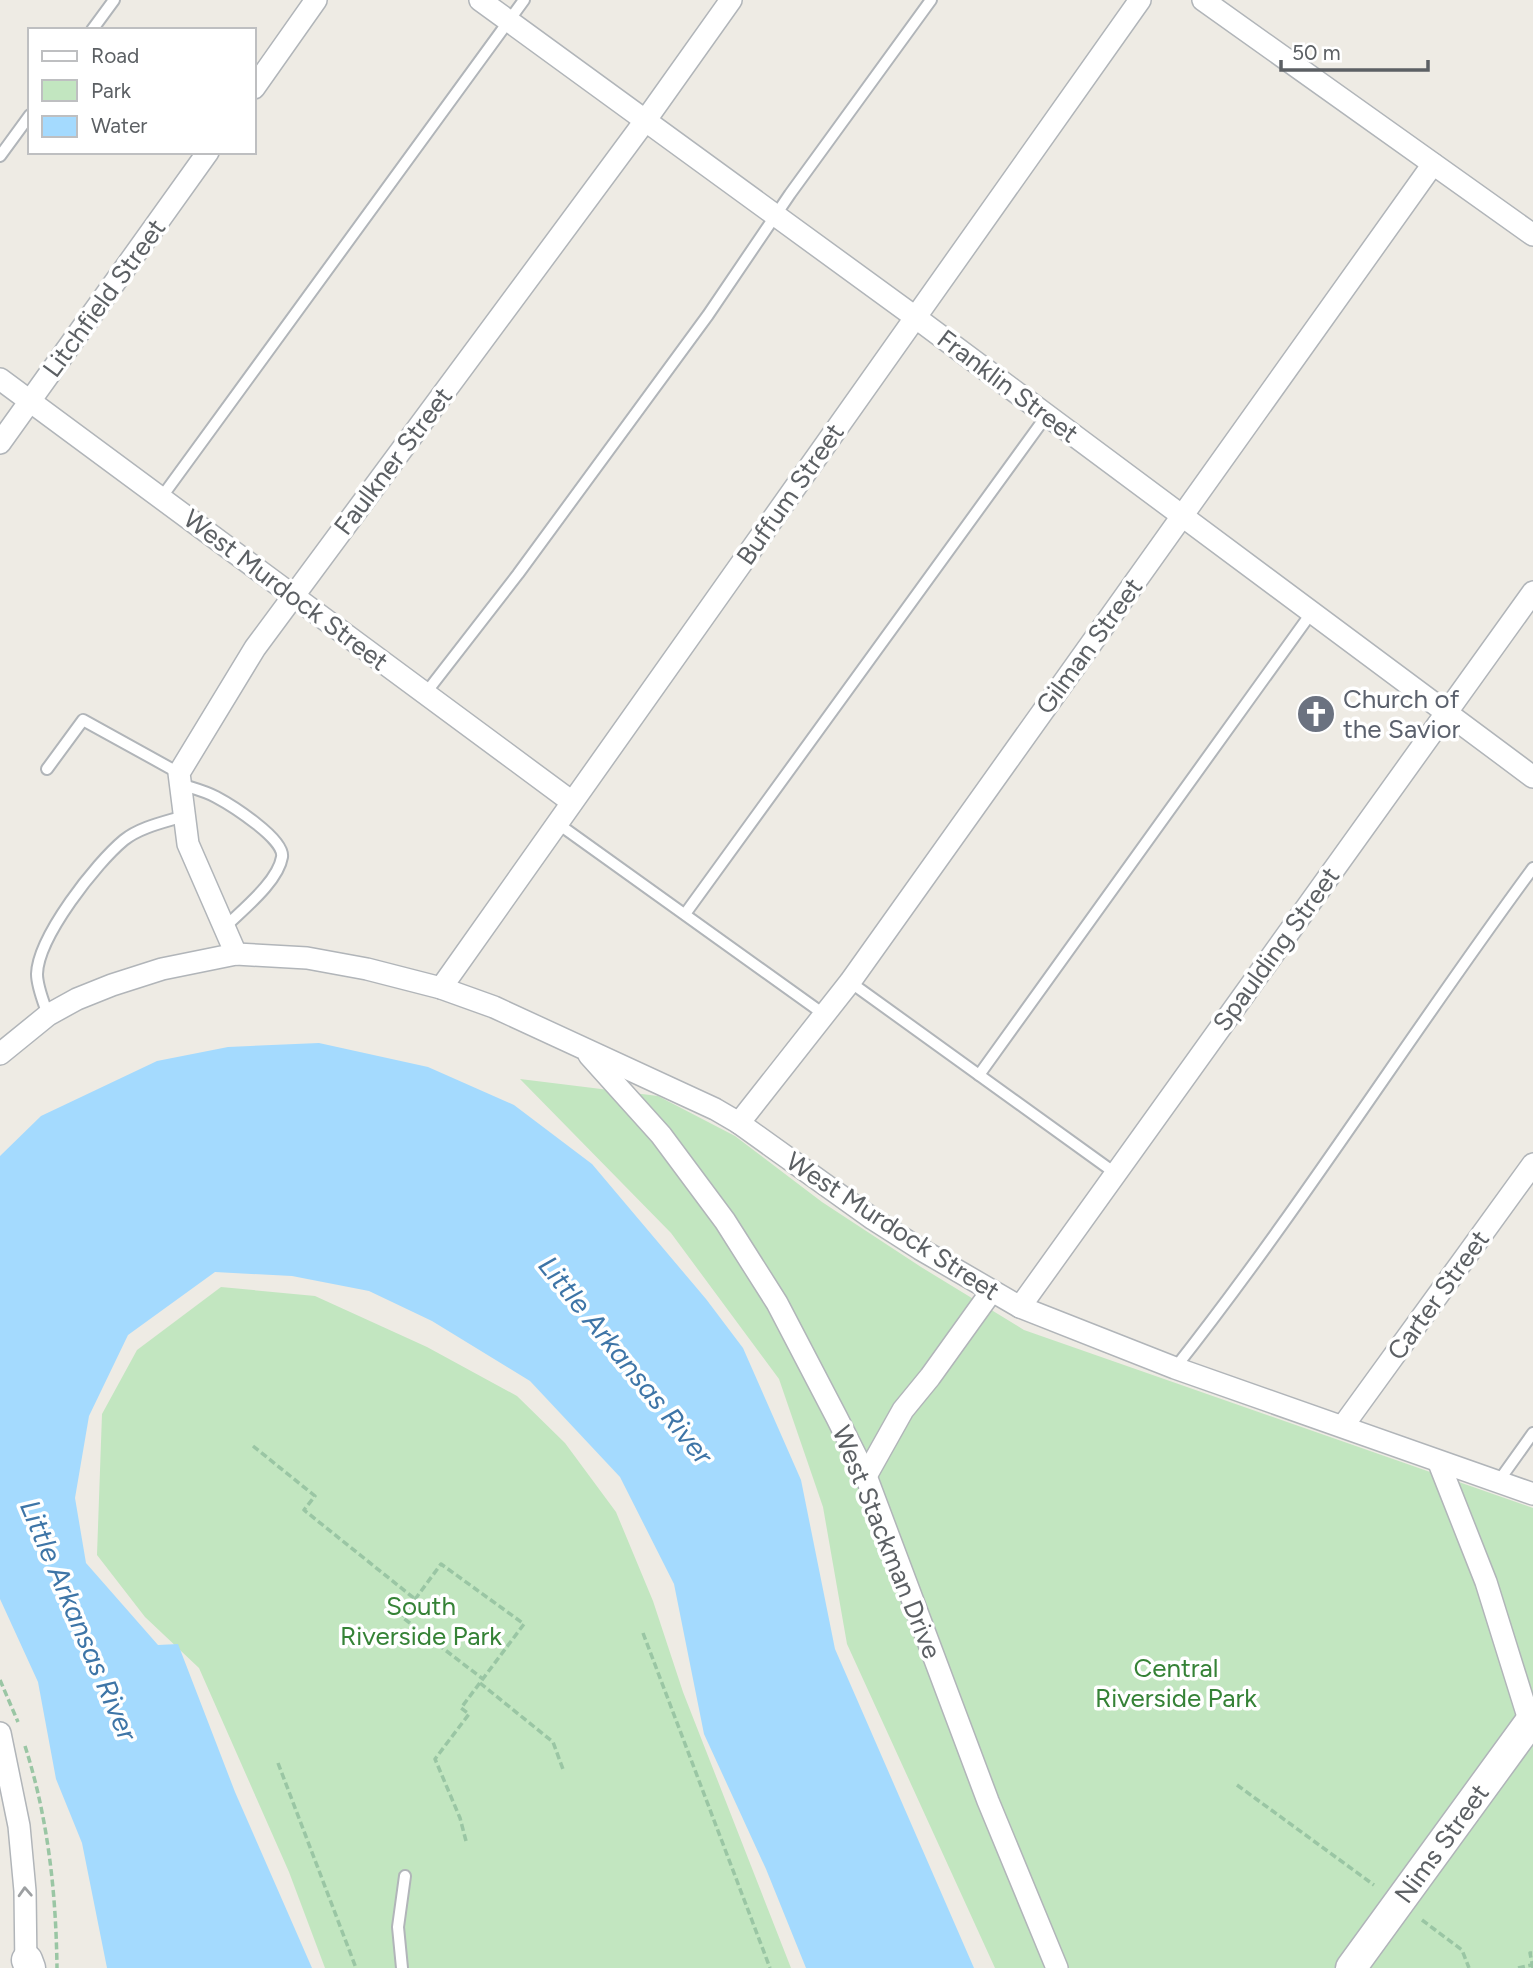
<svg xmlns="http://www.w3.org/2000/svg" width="1533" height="1968" viewBox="0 0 1533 1968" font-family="Figtree,sans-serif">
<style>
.green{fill:#c2e6c0}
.water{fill:#a4dafe}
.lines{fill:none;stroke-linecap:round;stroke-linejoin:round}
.lane-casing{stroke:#b1b5b9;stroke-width:14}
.street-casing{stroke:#b1b5b9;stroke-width:24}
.secondary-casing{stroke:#b0b4b9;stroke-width:33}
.path{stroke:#9ac6a4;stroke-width:3.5;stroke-dasharray:7 3.5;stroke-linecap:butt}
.lane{stroke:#fff;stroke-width:10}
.street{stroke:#fff;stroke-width:21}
.secondary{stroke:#fff;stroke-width:30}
.oneway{stroke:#9da0a2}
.labels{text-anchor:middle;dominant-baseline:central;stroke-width:7;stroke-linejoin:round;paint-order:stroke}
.street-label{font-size:26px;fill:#5c6064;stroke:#fff}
.worship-label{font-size:26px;fill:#5b616d;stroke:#fff;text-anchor:start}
.park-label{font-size:26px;fill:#358236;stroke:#fff}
.water-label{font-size:28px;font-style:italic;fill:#3e75a7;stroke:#fff}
</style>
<rect width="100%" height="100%" fill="#eeebe4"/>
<g class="green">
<path d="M520,1079L658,1096L735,1136L822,1202L921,1267L1024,1330L1533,1508V1968H995L847,1644L823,1507L779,1379L671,1233Z"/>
<path d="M221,1287L315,1296L427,1347L517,1396L565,1443L616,1512L653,1601L683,1692L791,1968H325L289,1872L199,1668L145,1617L97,1555L102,1414L137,1350Z"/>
</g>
<path class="water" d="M319,1043L428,1067L514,1105L592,1164L706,1299L743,1348L801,1480L835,1649L974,1968H806L766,1869L704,1734L674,1584L620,1477L530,1381L432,1321L369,1291L292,1276L215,1272L128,1335L89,1416L75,1498L86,1563L158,1645L178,1644L235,1792L312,1968H107L82,1843L56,1779L38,1682L0,1599V1156L41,1116L157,1061L228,1047Z"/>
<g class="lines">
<defs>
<g id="lane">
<path d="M92,30L114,0"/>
<path d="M0,156L30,115"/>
<path d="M161,498L524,0"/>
<path d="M425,694L518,574L708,315L790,194L931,0"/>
<path d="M47,769L83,720L179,773"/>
<path d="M180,784C192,788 205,791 216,797C231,805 285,839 282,857C278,882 242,910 224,928"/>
<path d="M557,823L825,1015"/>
<path d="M685,914L1047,415"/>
<path d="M850,982L1115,1173"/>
<path d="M48,1015C44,1003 37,987 37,974C38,937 96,863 124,840C140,827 165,822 184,816"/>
<path d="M979,1075L1312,612"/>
<path d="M1175,1368C1302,1207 1411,1033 1533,868"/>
<path d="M1498,1482L1533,1433"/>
<path d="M402,1968L398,1927L405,1876"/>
</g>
<g id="street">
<path d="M480,0L915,317L1533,777"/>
<path d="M1203,0L1533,235"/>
<path d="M254,88L316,0"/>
<path d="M0,379L572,802"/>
<path d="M0,443L208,152"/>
<path d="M236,954L188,844L179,773L255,648L645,121L731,0"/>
<path d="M441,988L1140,0"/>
<path d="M0,1054L48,1015L77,999L112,985L162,969L236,954L307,958L367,969L441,988L494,1007L715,1109L739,1123L873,1219L920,1249L1020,1307L1175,1368L1533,1494"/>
<path d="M589,1055L661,1135L725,1221L777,1303L837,1418L866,1476L988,1801L1057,1968"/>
<path d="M739,1123L850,982L1433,164"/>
<path d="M1020,1307L1533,592"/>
<path d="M1343,1426L1533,1164"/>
<path d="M1439,1463L1486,1582L1530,1723"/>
<path d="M866,1476L903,1410L930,1377L991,1292"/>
<path d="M0,1733L19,1826L25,1891L26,1968"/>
</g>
<g id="secondary">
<path d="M27,1960L30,1968"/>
<path id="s1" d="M1351,1968L1533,1718"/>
</g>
</defs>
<use href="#lane" class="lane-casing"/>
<use href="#street" class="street-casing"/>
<use href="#secondary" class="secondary-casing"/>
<g class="path">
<path d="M253,1446L315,1496L304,1510L415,1599"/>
<path d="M643,1633L770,1968"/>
<path d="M0,1680L18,1722"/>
<path d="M480,1683L553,1742L564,1772"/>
<path d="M25,1746C48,1818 56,1892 57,1968"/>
<path d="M278,1763L356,1968"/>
<path d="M1237,1785L1374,1885"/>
<path d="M466,1841L460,1818L435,1759L469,1714L461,1708L524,1624L441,1564L402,1617L483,1679"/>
<path d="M1422,1920L1462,1950L1469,1968"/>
<path d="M1518,1968L1532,1965"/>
<path d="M1533,1968L1530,1953H1533"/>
</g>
<use href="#lane" class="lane"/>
<use href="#street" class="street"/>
<use href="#secondary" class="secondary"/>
</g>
<defs><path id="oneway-chevron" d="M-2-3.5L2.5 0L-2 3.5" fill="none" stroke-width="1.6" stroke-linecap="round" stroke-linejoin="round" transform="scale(1.75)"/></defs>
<use class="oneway" href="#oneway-chevron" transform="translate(25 1892) rotate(-93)"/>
<defs>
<symbol id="church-disc" viewBox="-11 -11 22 22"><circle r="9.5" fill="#6b7280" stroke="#fff"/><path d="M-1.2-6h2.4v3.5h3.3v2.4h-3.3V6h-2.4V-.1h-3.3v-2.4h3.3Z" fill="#fff"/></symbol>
</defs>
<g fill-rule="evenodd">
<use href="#church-disc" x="1294" y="692" width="44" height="44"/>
</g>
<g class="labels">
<g class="street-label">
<text transform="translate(104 298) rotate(-54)">Litchfield Street</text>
<text transform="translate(1008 386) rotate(37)">Franklin Street</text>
<text transform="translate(393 461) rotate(-53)">Faulkner Street</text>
<text transform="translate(790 494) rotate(-55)">Buffum Street</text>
<text transform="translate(286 590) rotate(37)">West Murdock Street</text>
<text transform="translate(1089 646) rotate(-54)">Gilman Street</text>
<text transform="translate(1276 949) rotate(-54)">Spaulding Street</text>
<text transform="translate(893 1226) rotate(33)">West Murdock Street</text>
<text transform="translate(1438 1295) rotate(-54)">Carter Street</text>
<text transform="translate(887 1542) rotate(68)">West Stackman Drive</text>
<text stroke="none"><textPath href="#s1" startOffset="154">Nims Street</textPath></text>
</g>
<g class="worship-label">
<text x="1343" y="699">Church of<tspan x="1343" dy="30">the Savior</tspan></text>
</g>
<g class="park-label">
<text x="421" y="1606">South<tspan x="421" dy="30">Riverside Park</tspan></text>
<text x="1176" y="1668">Central<tspan x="1176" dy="30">Riverside Park</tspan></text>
</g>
<g class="water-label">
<text transform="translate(626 1360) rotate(51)">Little Arkansas River</text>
<text transform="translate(79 1620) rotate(67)">Little Arkansas River</text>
</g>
</g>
<rect x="28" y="28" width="228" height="126" fill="#ffffff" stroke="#bebfc1" stroke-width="2"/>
<rect x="42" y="51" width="35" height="10" fill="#ffffff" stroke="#bebfc1" stroke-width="2"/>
<text x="91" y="63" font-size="21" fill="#5c6064">Road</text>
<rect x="42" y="80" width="35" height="21" fill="#c2e6c0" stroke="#bebfc1" stroke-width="2"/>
<text x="91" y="98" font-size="21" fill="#5c6064">Park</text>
<rect x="42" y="116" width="35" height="21" fill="#a4dafe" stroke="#bebfc1" stroke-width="2"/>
<text x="91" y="133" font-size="21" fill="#5c6064">Water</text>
<path d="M1281 60v10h147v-10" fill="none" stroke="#5c6064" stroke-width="3.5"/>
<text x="1292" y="60" font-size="21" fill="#5c6064" stroke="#ffffff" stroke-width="5" paint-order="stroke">50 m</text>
</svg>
